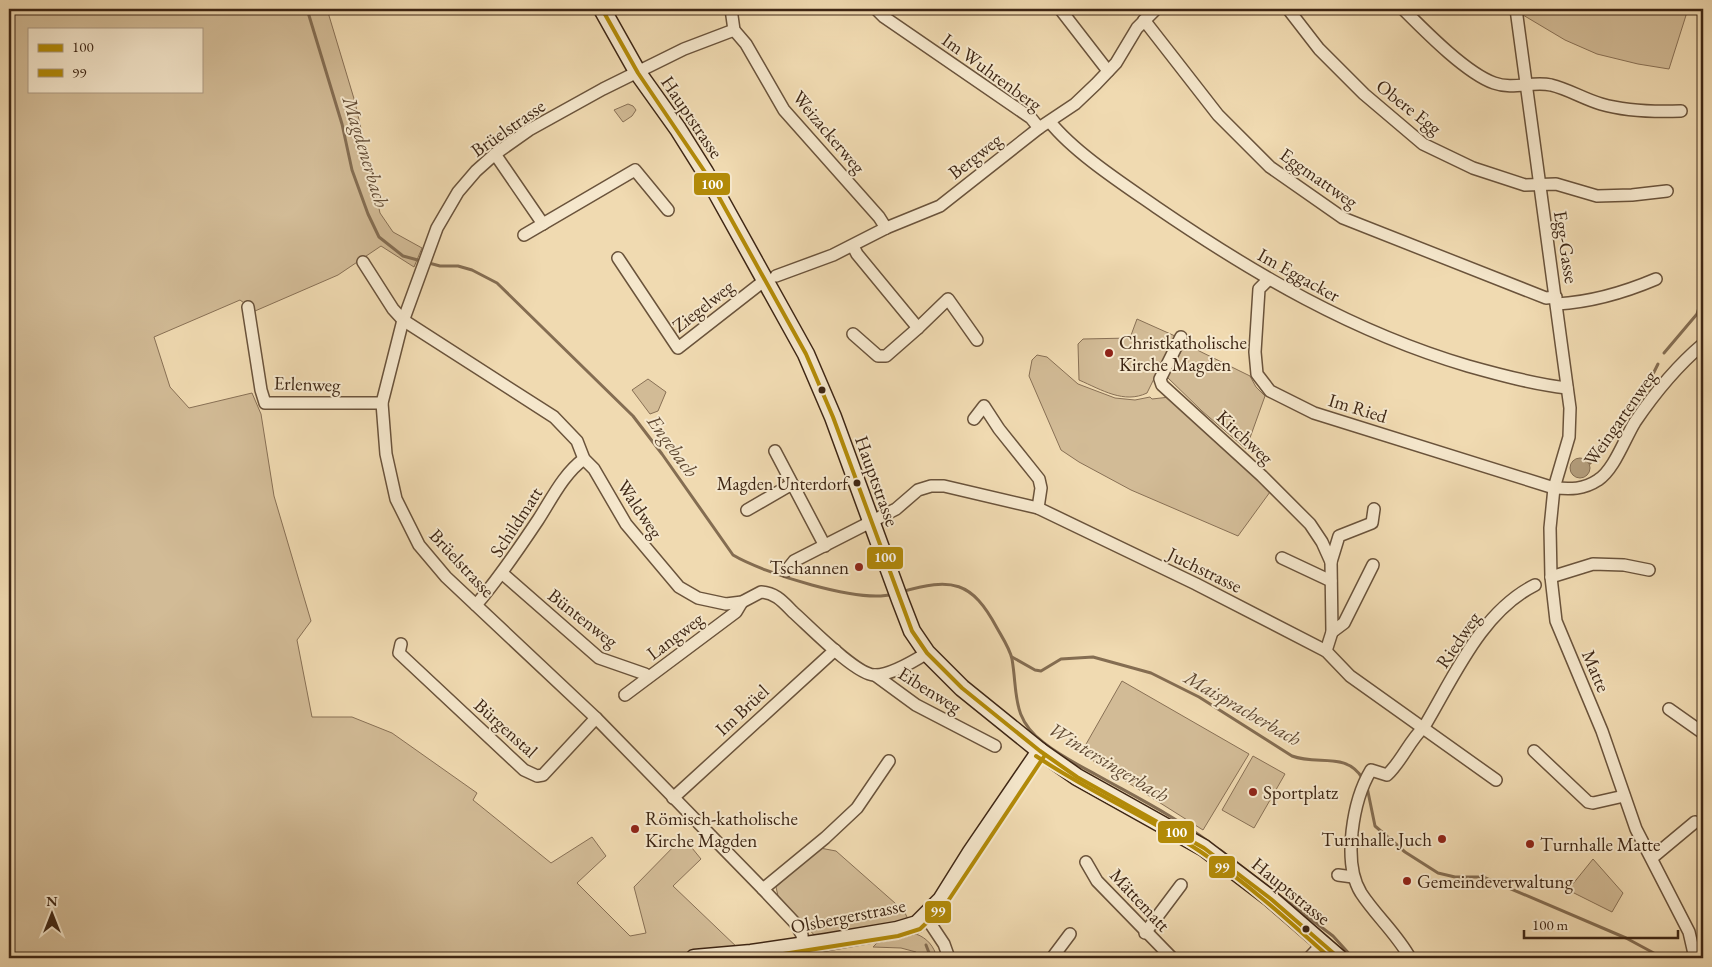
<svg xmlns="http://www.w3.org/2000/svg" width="1712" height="967" viewBox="0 0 1712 967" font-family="'EB Garamond',serif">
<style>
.green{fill:#d2bb96;stroke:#887055;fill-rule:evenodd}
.water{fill:#b39d7c;stroke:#846d52}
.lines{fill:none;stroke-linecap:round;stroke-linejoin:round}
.stream{stroke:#846d52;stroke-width:3}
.street-casing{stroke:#6a533b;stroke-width:14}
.secondary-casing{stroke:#3e2614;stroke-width:19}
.street{stroke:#f5e7cc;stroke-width:11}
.secondary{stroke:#f5e7cc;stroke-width:16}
.bus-1-casing{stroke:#f5e7cc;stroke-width:8}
.bus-2-casing{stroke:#f5e7cc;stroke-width:8}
.bus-1{stroke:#b28a08;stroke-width:4}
.bus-2{stroke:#b28a08;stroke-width:4}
.poi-dot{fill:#8f2418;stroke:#f5e7cc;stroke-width:2}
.bus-dot{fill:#3e2614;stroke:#f5e7cc;stroke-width:2}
.labels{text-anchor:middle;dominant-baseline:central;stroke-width:4;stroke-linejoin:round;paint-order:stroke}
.bus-label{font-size:18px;fill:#3e2614;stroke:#f5e7cc;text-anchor:end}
.street-label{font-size:19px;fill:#3e2614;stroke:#f5e7cc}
.poi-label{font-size:19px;fill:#3e2614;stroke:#f5e7cc;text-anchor:start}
.water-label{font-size:20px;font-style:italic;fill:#614a33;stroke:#f5e7cc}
.line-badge{stroke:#f5e7cc;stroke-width:2}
.badge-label{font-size:14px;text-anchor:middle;font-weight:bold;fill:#fff}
</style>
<rect width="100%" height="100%" fill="#f0dab1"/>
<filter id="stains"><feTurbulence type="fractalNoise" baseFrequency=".004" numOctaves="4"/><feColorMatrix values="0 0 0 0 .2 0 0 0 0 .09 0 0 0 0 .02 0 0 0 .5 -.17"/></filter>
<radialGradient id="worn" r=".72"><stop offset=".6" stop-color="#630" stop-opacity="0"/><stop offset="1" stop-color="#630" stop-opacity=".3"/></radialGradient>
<g class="green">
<path d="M9,9H327L355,102L380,213L393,232L422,248L414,267L381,246L338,275L255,311L240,300L154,337L170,387L189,408L252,393L261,414L274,496L311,621L297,640L312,717H352L392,733L477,793L473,800L551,863L592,837L606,856L577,883L630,936L646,933L634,887L683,837L701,859L673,886L741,951L628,958H9ZM29,29H201V91H29Z"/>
<path d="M1518,9H1688L1669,69L1638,64L1597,54L1565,40L1523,15Z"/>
<path d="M628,104L633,106L636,110L632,116L623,122L614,110Z"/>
<path d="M1137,319L1175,336L1147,393C1124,404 1102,390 1079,380L1078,344L1083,339L1130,338Z"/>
<path d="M1185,344L1250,376L1256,387L1265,396L1246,449L1202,411L1167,377Z"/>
<path d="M1037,355L1047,357L1078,384L1115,398L1135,400L1150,397L1152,399L1170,397L1270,492L1238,536L1131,490L1079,462L1061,450L1029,376L1032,360Z"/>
<path d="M648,379L666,392L658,411L650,414L632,390Z"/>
<path d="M1122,681L1249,754L1203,830L1081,753Z"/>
<path d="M1253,756L1285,774L1254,828L1222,810Z"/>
<path d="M820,848L836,851L904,911L909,921L817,938L778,896L776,887Z"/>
<path d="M1593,859L1623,893L1612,912L1568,890Z"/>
<path d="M916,934C927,938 934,946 937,958H915L916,952L901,948L873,947L877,943Z"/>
</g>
<circle class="water" cx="1580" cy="468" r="10"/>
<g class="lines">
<g class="stream">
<path d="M307,9L342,124L352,170L368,214L379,237L403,256L440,266H458L472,270L497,283L633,416L662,454L733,555C763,573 860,604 893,594"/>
<path d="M1664,353L1697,314L1702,298L1701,283L1703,259"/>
<path d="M1590,463L1613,436L1621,416L1646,388L1658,364"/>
<path d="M901,592C952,577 972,581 997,628C1002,637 1010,649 1012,659C1018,694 1011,718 1044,743C1059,755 1078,765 1095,774C1134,796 1174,816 1209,842"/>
<path d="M1012,657L1035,670L1041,671L1061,659L1093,657L1151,673L1199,697L1292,756C1318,766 1346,751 1363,779"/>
<path d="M1367,787L1375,826L1405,852L1438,873L1455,877H1483L1626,938L1663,958"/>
<path d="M1220,850L1333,936L1353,958"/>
<path d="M926,945L931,958"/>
</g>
<defs>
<g id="street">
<path d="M731,9L734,30L746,44L784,110L879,217L886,228"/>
<path d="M876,9L884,17L1031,118L1039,128"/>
<path d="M1060,9L1108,71"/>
<path d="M1288,9L1319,49L1364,94L1423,144L1473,168L1525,185L1556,184L1597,196L1632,195L1667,191"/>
<path d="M1403,9C1425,31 1466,73 1494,83C1513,90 1532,81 1551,85C1568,89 1584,99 1601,104C1625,111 1655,112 1681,111"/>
<path d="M1516,9L1570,408L1569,437L1554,488L1550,528L1551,577L1556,621L1602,731L1636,829L1689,932L1695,958"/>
<path d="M1144,20L1218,115L1270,167L1343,218L1546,298L1556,297"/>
<path d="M734,30L684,49L603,89L529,130L495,154L476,171L458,192L437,228L402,324L382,403L386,454L396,499L419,545L446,577L596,718L763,889L795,923L802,935L803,945"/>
<path d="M1050,122C1075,153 1123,184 1156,207C1254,274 1353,332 1468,366C1500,375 1533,384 1567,388"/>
<path d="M495,154L543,224"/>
<path d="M524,235L635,170L668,210"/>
<path d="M853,246L857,254L918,328"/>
<path d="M618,258L678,348L765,280"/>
<path d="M363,262L393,309L403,320L554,417L577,441L584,459L594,469L626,524L679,587L698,598L726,604L742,602L761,592C776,593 783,602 793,612C809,626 855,674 874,675C890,676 914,661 927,653"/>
<path d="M776,276L833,255L886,228L940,206L1039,128L1075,104L1096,84L1116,63L1137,28L1156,9"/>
<path d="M1269,279L1259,289L1255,352L1257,374L1270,391L1314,413L1554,488C1570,489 1583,490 1598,480C1614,470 1625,438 1635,422C1654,394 1677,366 1703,344"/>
<path d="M1557,304C1592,302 1623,293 1656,279"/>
<path d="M248,307L261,390L265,403H382"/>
<path d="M853,334L878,356H886L918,328L948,299L977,340"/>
<path d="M1181,337L1160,379L1162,385L1262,476L1310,524L1322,542L1331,562L1332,632L1326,651"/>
<path d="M974,419L984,406L999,429L1039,479L1041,488L1038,508"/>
<path d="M775,451L825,546"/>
<path d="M747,510L792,484"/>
<path d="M1282,558L1331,581"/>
<path d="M1331,562L1339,536L1372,523L1374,509"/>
<path d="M786,571L794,561L896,509L918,490L931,486H944L1038,508L1196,584L1326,651L1350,676L1496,780"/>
<path d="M503,574L599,658L645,674L648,677"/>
<path d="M1551,577L1593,564L1624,565L1649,570"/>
<path d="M476,605C499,578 518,550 538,520C551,500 564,473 584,459"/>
<path d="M1332,632L1344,623L1373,565"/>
<path d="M401,644L399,653L524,770L537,776L543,775L596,718"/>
<path d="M875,675L916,705L995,746"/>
<path d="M625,695L736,612L742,602"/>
<path d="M1669,709L1703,733"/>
<path d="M1534,751L1588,802L1593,803L1624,796"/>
<path d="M673,798L835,650"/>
<path d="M1653,857L1695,822"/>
<path d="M1086,862L1097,881L1172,958"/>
<path d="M1338,875L1353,877"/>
<path d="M763,889L825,838L857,808L889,761"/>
<path d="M926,917L944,944L949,958"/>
<path d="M1145,933L1181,885"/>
<path d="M1052,958L1070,934"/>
<path d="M1309,958L1323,943"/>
<path d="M1410,958C1397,934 1376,916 1361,893C1342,862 1353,800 1371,770L1387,775C1402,761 1409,741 1424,727C1454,677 1481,612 1535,585"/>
</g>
<g id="secondary">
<path d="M602,9L638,73L678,129L705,172L806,354L833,417L900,600L912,631L927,653L962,688L1040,751L1077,777L1204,848L1271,899L1339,958"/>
<path d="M694,958L751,953L826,942L897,930L917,924L941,900L971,852L1040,751"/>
</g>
</defs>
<use href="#street" class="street-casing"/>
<use href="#secondary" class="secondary-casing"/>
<use href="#street" class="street"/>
<use href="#secondary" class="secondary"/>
<defs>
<path id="bus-1" d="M602,9L638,73L705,172L806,354L833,417L912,631L927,653L962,688L1040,751L1077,777L1204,848L1271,899L1339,958"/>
<g id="bus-2">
<path d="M1036,756C1089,792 1148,817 1201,852C1247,883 1289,921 1330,958"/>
<path d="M758,958L898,936L920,929L946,904L1045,755"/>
</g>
</defs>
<use href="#bus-1" class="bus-1-casing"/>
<use href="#bus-2" class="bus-2-casing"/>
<use href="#bus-1" class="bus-1"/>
<use href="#bus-2" class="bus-2"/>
</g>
<g class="poi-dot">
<circle cx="1109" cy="353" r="5"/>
<circle cx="859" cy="567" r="5"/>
<circle cx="1253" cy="792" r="5"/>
<circle cx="635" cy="829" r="5"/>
<circle cx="1442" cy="839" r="5"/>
<circle cx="1530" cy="844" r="5"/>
<circle cx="1407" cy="881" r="5"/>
</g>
<g class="bus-dot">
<circle cx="822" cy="390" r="4.5"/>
<circle cx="857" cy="483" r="4.5"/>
<circle cx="1306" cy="929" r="4.5"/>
</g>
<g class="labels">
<g class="bus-label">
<text x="848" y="483">Magden Unterdorf</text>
</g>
<g class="street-label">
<text transform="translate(992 72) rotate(36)">Im Wuhrenberg</text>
<text transform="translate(1409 107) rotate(38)">Obere Egg</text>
<text transform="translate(692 117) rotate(56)">Hauptstrasse</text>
<text transform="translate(508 128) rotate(-35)">Brüelstrasse</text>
<text transform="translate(829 132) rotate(50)">Weizackerweg</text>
<text transform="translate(975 156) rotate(-38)">Bergweg</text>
<text transform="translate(1319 178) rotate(35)">Eggmattweg</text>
<text transform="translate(1566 247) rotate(81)">Egg-Gasse</text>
<text transform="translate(1299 275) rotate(29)">Im Eggacker</text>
<text transform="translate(703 306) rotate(-38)">Ziegelweg</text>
<text transform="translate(307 384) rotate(2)">Erlenweg</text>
<text transform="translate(1358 408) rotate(17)">Im Ried</text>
<text transform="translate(1620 418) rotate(-55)">Weingartenweg</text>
<text transform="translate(1245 437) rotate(43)">Kirchweg</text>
<text transform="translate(877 481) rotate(70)">Hauptstrasse</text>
<text transform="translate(640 509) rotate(56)">Waldweg</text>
<text transform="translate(516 522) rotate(-57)">Schildmatt</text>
<text transform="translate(462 563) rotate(47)">Brüelstrasse</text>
<text transform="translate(1205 570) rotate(26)">Juchstrasse</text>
<text transform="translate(583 618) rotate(38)">Büntenweg</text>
<text transform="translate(675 636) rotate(-37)">Langweg</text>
<text transform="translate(1458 640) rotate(-56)">Riedweg</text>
<text transform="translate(1596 671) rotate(67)">Matte</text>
<text transform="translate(930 690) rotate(32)">Eibenweg</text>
<text transform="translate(742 710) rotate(-43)">Im Brüel</text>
<text transform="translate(506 728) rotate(42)">Bürgenstal</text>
<text transform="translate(1291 891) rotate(39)">Hauptstrasse</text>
<text transform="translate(1140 900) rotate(47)">Mättematt</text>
<text transform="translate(848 916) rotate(-11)">Olsbergerstrasse</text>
</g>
<g class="poi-label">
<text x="1119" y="342">Christkatholische<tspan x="1119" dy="22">Kirche Magden</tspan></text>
<text x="849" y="567" text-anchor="end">Tschannen</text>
<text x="1263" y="792">Sportplatz</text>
<text x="645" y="818">Römisch-katholische<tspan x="645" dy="22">Kirche Magden</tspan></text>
<text x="1432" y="839" text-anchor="end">Turnhalle Juch</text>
<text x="1540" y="844">Turnhalle Matte</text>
<text x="1417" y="881">Gemeindeverwaltung</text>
</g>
<g class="water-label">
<text transform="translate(366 152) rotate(73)">Magdenerbach</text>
<text transform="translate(673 446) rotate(54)">Engebach</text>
<text transform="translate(1243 708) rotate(30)">Maispracherbach</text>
<text transform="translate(1109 762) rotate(31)">Wintersingerbach</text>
</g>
</g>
<g class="line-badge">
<rect x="693" y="172" width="38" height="24" rx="5" fill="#b28a08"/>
<rect x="866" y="546" width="38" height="24" rx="5" fill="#b28a08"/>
<rect x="1157" y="820" width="38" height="24" rx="5" fill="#b28a08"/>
<rect x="1208" y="855" width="28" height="24" rx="5" fill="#b28a08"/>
<rect x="924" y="900" width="28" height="24" rx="5" fill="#b28a08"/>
</g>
<g class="badge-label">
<text x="712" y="189">100</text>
<text x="885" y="562">100</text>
<text x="1176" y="837">100</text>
<text x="1222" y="872">99</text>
<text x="938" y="916">99</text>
</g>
<rect width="1712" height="967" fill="none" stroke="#f0dab1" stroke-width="30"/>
<rect x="10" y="10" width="1692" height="947" fill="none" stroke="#3e2614" stroke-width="2.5"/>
<rect x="15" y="15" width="1682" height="937" fill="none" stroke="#3e2614"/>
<rect x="28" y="28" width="175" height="65" fill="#f5e7cc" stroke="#ac9a82"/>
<rect x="38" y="44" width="25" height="8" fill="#b28a08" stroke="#ac9a82"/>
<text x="72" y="52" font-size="15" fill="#3e2614">100</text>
<rect x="38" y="69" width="25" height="8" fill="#b28a08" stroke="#ac9a82"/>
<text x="72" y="78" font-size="15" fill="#3e2614">99</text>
<g transform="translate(52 914)" stroke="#f5e7cc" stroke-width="4" paint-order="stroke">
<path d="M0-4L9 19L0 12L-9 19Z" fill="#3e2614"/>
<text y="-8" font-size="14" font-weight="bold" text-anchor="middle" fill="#3e2614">N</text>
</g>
<path d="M1524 930v8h154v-8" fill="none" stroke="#3e2614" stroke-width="2.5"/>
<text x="1532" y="930" font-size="15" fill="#3e2614" stroke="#f5e7cc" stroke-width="4" paint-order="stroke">100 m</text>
<rect width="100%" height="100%" filter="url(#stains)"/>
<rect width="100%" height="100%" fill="url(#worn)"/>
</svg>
